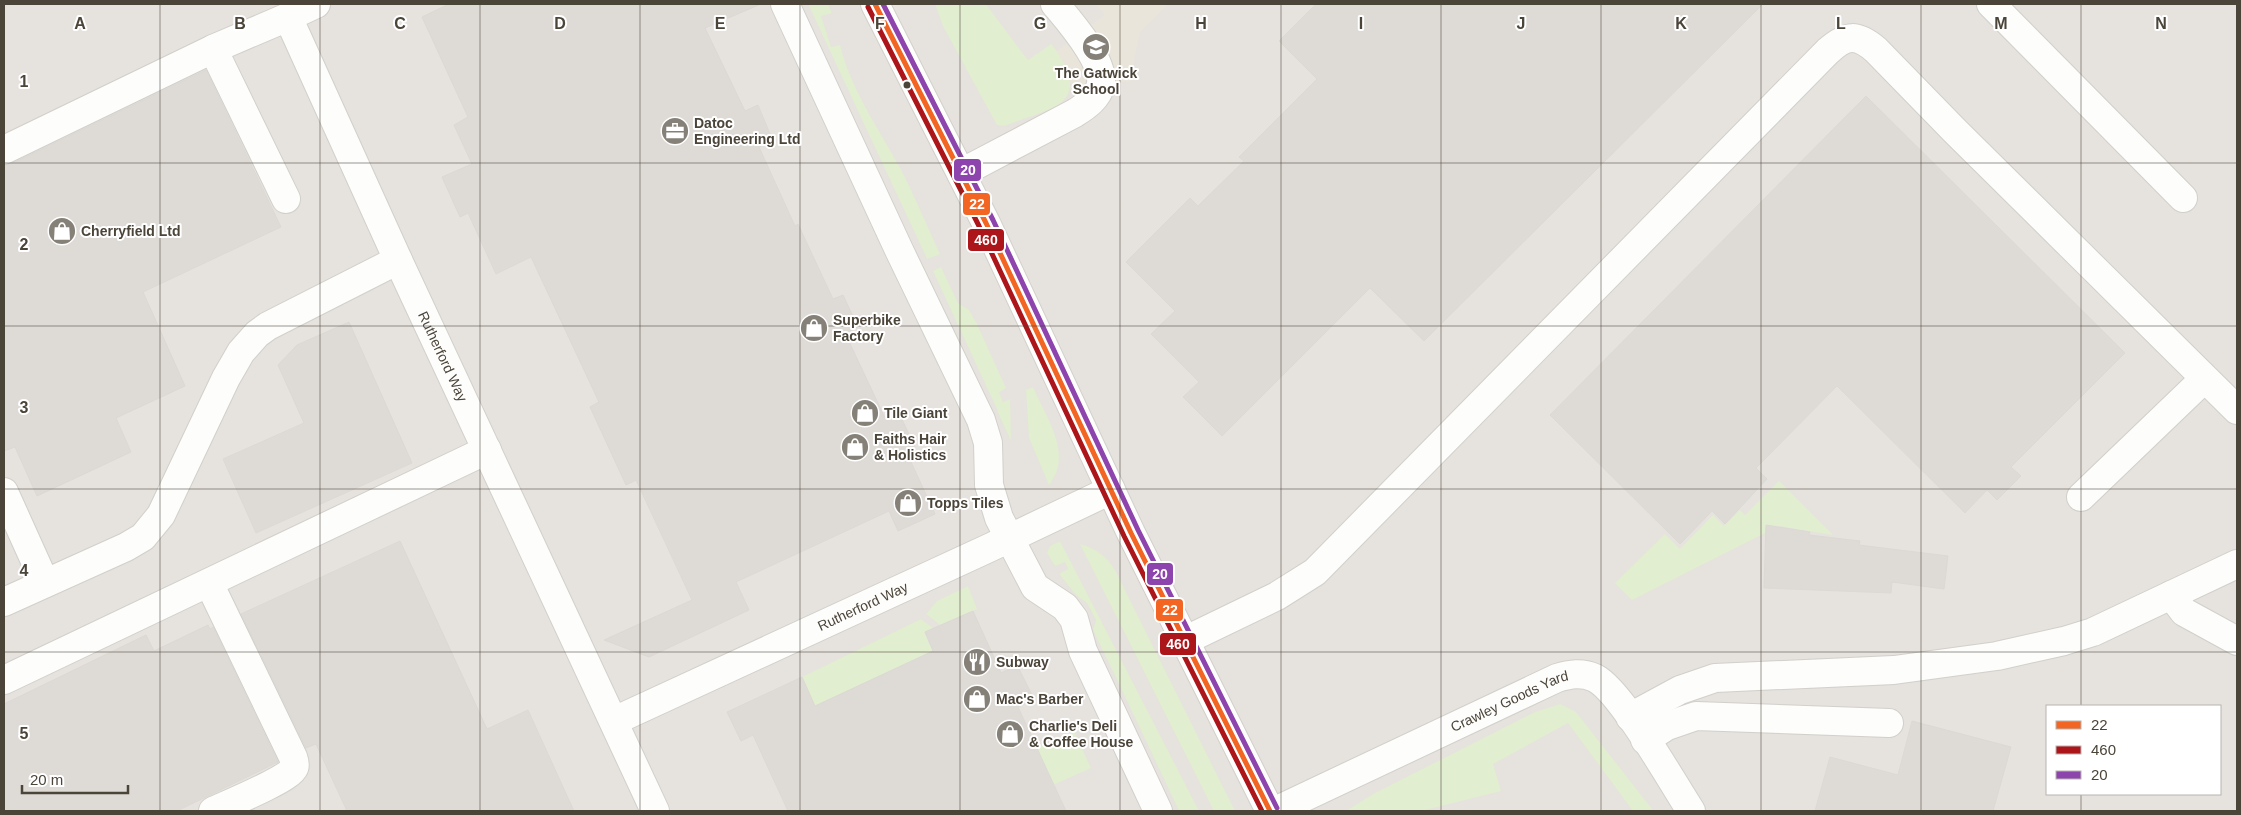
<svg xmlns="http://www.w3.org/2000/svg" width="2241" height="815" viewBox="0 0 2241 815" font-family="Arial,sans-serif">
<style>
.industrial{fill:#e6e2de;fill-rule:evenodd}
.education{fill:#eae5da}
.green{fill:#e1eecf}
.parking{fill:#e6e3df}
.building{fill:#dedbd6;stroke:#dcd9d4}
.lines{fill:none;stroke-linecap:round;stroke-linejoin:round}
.minor-casing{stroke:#d2d0cb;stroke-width:30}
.minor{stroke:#fdfdfc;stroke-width:28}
.bus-1-casing{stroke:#fff;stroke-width:9}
.bus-2-casing{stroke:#fff;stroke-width:9}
.bus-3-casing{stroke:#fff;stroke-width:9}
.bus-1{stroke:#f26522;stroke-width:5}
.bus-2{stroke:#ac151a;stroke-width:5}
.bus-3{stroke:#8e44ad;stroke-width:5}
.grid{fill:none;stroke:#4b4439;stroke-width:1;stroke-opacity:0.55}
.bus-dot{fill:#4b4439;stroke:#fff;stroke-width:2}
.labels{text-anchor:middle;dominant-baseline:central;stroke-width:4;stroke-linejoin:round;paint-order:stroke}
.poi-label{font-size:14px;font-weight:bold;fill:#4b4439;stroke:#fff;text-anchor:start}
.street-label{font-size:14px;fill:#4b4439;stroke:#fff}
.grid-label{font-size:16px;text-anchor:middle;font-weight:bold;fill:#4b4439;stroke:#fff;stroke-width:4;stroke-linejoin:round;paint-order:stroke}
.line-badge{stroke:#fff;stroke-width:2}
.badge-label{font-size:14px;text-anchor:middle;font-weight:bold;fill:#fff}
</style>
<rect width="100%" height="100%" fill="#f4f2ee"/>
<path class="industrial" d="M4,4H2237V811H4ZM2047,706H2220V794H2047Z"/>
<path class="education" d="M986,4H1168L1140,32L1130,81L1072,86L1066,68L1052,44Z"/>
<g class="green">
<path d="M808,4H828L832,13L821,16L831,47L840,45C851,89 877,126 899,166C914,194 926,224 940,254L927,259Z"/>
<path d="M935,4H986L1028,60L1051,43C1096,105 1054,107 1004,126L997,125L943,26Z"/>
<path d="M941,267L958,303L969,310L977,324L1006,388L999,392L1003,402L1010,399L1011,441L933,271Z"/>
<path d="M1033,387C1046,417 1074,455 1049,485L1029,438L1026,390Z"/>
<path d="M1779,481L1833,535L1779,526L1632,600L1615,583L1665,534L1680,549L1713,515L1724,526L1740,510L1745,515Z"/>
<path d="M1060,541L1199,811H1179L1093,630L1096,620L1087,603L1076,595L1059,574L1068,569L1065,562L1055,566L1047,553L1050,546Z"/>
<path d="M1080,544C1096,548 1108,557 1116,572L1235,811H1214Z"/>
<path d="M968,586L977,609L940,625L926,614L937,601Z"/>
<path d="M921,619L933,628L925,632L933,651L815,706L802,677Z"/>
<path d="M1560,704L1576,712L1652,809L1649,811H1633L1568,723L1493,764L1501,791L1421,811H1346L1373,794L1535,712Z"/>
<path d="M1074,731L1091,768L1053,785L1037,748Z"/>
</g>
<g class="parking">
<path d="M745,4H808L998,411L946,435Z"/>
<path d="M986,4H1096L1105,15L1057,51L1051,44L1028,60Z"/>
<path d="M1173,4H1280L1296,20L1274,41L1302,69L1213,154L1229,171L1200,199L1191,191L1151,231L1119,198L1098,219L1108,238L1127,256L1121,262L1169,313L1147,335L1193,383L1180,396L1221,438L1197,463L1178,468L1167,463L1152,445L1054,249L1042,220L1086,176L1072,161L1100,132L1114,146L1170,89L1187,105L1214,78L1195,61L1165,58L1152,46L1147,30Z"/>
<path d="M1767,4H1901L1937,40L1933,45L2181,296L2128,349L1866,92L1547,412L1491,355L1464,383L1428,346L1507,266L1524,283L1605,203L1586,184L1722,47L1741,65L1783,23L1765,5Z"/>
<path d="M1382,304L1462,385L1318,526L1262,563L1210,461L1233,440L1239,446Z"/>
<path d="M372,492L393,538L171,640L150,594Z"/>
<path d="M1515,494L1620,600L1377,721L1365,699L1342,710L1299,624L1339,603L1395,545L1412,561L1430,543L1414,525L1436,504L1453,521L1473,502L1490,519Z"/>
<path d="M1088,621L1112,669L1179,811H1119L1040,644Z"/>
<path d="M1741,732L1830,749L1813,810L1762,797L1734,779Z"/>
</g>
<g class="building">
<path d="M449,4H761L705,28L745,111L758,105L773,141L759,147L795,226L798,224L833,299L843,295L858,327L845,333L885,418L898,411L915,447L906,451L935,514L898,531L889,511L736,582L749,610L649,657L604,640L692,600L636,480L626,485L590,407L599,402L531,257L496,274L468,213L460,217L442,177L472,164L454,125L468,117L422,17Z"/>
<path d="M1316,4H1763L1424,341L1370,288L1222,436L1183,397L1199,382L1151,334L1175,311L1126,262L1190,198L1198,206L1244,161L1239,157L1317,79L1279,41Z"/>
<path d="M206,70L281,227L143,292L185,386L116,418L131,452L37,496L15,447L4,451V165L11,164Z"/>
<path d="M1866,96L2125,353L2011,467L2021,476L1997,500L1987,490L1965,513L1837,386L1756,468L1767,479L1725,524L1712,511L1680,544L1550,415Z"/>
<path d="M349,322L412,463L256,533L223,459L304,423L278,365L297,345Z"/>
<path d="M1766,525L1810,532L1809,535L1860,541L1859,545L1948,556L1944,589L1892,582L1891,593L1764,588Z"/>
<path d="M400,541L487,729L528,710L574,811H347L316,744L306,748L241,614Z"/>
<path d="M973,611L1001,673L1017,665L1034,699L1018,707L1066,811H788L753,735L741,741L727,712L802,677L815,706L933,651L925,632Z"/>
<path d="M208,625L210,629L213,627L278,762L177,811H4V704L146,635L154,651Z"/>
<path d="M1912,721L2011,747L1993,811H1815L1830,757L1898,775Z"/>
</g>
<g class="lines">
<defs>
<g id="minor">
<path id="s1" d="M316,4L288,17L398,260L655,811"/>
<path d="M785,4L899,250L981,420L988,443L989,485L999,518L1035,587L1065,607L1074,619L1083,651L1158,811"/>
<path d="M875,4L986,223L1131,533L1270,811"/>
<path d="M1991,4L2183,198"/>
<path d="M4,150L213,49"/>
<path d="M961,173L1075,113C1086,106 1098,98 1101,84C1104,60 1070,22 1055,4"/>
<path d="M286,199L213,49L288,17"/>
<path d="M4,492L45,583"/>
<path d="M2081,497L2204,379"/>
<path d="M209,583L293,757C294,760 296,765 294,768C291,778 226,805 213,811"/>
<path d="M2171,595L2184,612L2237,641"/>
<path d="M4,602L126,547L143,537L161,515L226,378L241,352L257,334L268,326L398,260"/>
<path d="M1186,640L1277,596L1315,572L1828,51C1847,34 1857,34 1876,50L1955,131L2237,410"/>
<path d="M4,680L487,450"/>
<path d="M1630,717L1680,690L1715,678L1894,670L1997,656L2064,641L2093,632L2237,564"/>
<path id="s2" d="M614,721L989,548L1111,490"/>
<path d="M1645,740L1667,726L1696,716L1889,723"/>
<path id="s3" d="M1275,811L1557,678C1570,674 1582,672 1595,678C1621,691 1672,782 1691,811"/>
</g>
</defs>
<use href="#minor" class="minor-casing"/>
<use href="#minor" class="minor"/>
<defs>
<path id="bus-1" d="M875,4L986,223L1131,533L1270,811"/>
<path id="bus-2" d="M868,7L979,226L1124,536L1262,811"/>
<path id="bus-3" d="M883,4L993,220L1138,530L1277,808"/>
</defs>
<use href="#bus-1" class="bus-1-casing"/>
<use href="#bus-2" class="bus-2-casing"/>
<use href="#bus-3" class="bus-3-casing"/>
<use href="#bus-1" class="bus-1"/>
<use href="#bus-2" class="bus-2"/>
<use href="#bus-3" class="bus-3"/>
</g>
<path class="grid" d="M160,4V811M320,4V811M480,4V811M640,4V811M800,4V811M960,4V811M1120,4V811M1281,4V811M1441,4V811M1601,4V811M1761,4V811M1921,4V811M2081,4V706M4,163H2237M4,326H2237M4,489H2237M4,652H2237M2081,794V811"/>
<defs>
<symbol id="school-disc" viewBox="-11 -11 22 22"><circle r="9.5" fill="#868178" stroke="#fff"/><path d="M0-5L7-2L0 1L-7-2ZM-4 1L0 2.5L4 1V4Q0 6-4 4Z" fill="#fff"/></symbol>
<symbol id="office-disc" viewBox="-11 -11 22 22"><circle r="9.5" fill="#868178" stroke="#fff"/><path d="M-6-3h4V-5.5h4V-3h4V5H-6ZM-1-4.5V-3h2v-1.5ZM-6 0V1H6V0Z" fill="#fff"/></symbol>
<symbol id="shop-disc" viewBox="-11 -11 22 22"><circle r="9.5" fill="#868178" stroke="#fff"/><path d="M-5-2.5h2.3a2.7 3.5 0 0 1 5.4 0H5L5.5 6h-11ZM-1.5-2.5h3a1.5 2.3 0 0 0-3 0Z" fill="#fff"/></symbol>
<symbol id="restaurant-disc" viewBox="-11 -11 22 22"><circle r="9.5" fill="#868178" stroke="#fff"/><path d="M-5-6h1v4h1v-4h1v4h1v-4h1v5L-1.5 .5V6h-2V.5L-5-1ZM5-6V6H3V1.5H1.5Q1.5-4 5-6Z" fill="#fff"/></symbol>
</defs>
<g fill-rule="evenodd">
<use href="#school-disc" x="1080" y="31" width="32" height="32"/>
<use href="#office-disc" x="659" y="115" width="32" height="32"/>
<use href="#shop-disc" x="46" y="215" width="32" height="32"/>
<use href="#shop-disc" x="798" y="312" width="32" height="32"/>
<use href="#shop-disc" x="849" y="397" width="32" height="32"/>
<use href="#shop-disc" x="839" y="431" width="32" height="32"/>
<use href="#shop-disc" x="892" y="487" width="32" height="32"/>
<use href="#restaurant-disc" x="961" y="646" width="32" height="32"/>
<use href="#shop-disc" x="961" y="683" width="32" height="32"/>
<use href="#shop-disc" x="994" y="718" width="32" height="32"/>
</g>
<circle class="bus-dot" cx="907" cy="85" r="4.5"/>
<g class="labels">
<g class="poi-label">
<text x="1096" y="73" text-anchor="middle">The Gatwick<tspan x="1096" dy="16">School</tspan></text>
<text x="694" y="123">Datoc<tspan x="694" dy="16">Engineering Ltd</tspan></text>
<text x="81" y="231">Cherryfield Ltd</text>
<text x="833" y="320">Superbike<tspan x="833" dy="16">Factory</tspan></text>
<text x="884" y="413">Tile Giant</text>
<text x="874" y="439">Faiths Hair<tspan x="874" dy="16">&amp; Holistics</tspan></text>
<text x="927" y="503">Topps Tiles</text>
<text x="996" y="662">Subway</text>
<text x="996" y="699">Mac's Barber</text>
<text x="1029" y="726">Charlie's Deli<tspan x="1029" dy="16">&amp; Coffee House</tspan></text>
</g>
<g class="street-label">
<text stroke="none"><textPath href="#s1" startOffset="404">Rutherford Way</textPath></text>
<text stroke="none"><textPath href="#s2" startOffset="274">Rutherford Way</textPath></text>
<text stroke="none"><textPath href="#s3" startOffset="259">Crawley Goods Yard</textPath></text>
</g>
</g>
<g class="grid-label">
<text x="80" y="29">A</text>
<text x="240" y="29">B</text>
<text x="400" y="29">C</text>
<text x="560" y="29">D</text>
<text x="720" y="29">E</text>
<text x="880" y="29">F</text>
<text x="1040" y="29">G</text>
<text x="1201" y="29">H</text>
<text x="1361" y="29">I</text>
<text x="1521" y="29">J</text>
<text x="1681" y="29">K</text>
<text x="1841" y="29">L</text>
<text x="2001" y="29">M</text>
<text x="2161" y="29">N</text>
<text x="24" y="87">1</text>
<text x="24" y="250">2</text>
<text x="24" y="413">3</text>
<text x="24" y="576">4</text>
<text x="24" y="739">5</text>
</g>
<g class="line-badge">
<rect x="953" y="158" width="29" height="24" rx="5" fill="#8e44ad"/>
<rect x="962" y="192" width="29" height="24" rx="5" fill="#f26522"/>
<rect x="967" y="228" width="38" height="24" rx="5" fill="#ac151a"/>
<rect x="1146" y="562" width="28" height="24" rx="5" fill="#8e44ad"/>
<rect x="1155" y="598" width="29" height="24" rx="5" fill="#f26522"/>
<rect x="1159" y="632" width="38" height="24" rx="5" fill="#ac151a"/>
</g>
<g class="badge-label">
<text x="968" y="175">20</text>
<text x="977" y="209">22</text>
<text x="986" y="245">460</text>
<text x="1160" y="579">20</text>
<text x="1170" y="615">22</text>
<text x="1178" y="649">460</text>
</g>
<rect width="2241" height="815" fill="none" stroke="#4b4439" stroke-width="10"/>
<rect x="2046" y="705" width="175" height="90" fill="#ffffff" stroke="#b7b4b0"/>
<rect x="2056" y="721" width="25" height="8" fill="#f26522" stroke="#b7b4b0"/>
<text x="2091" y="730" font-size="15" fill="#4b4439">22</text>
<rect x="2056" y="746" width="25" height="8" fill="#ac151a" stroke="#b7b4b0"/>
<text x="2091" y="755" font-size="15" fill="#4b4439">460</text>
<rect x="2056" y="771" width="25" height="8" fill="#8e44ad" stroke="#b7b4b0"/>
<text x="2091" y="780" font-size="15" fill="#4b4439">20</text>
<path d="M22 785v8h106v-8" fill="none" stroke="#4b4439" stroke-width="2.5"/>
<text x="30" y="785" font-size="15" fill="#4b4439" stroke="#ffffff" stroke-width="4" paint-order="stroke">20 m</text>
</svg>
